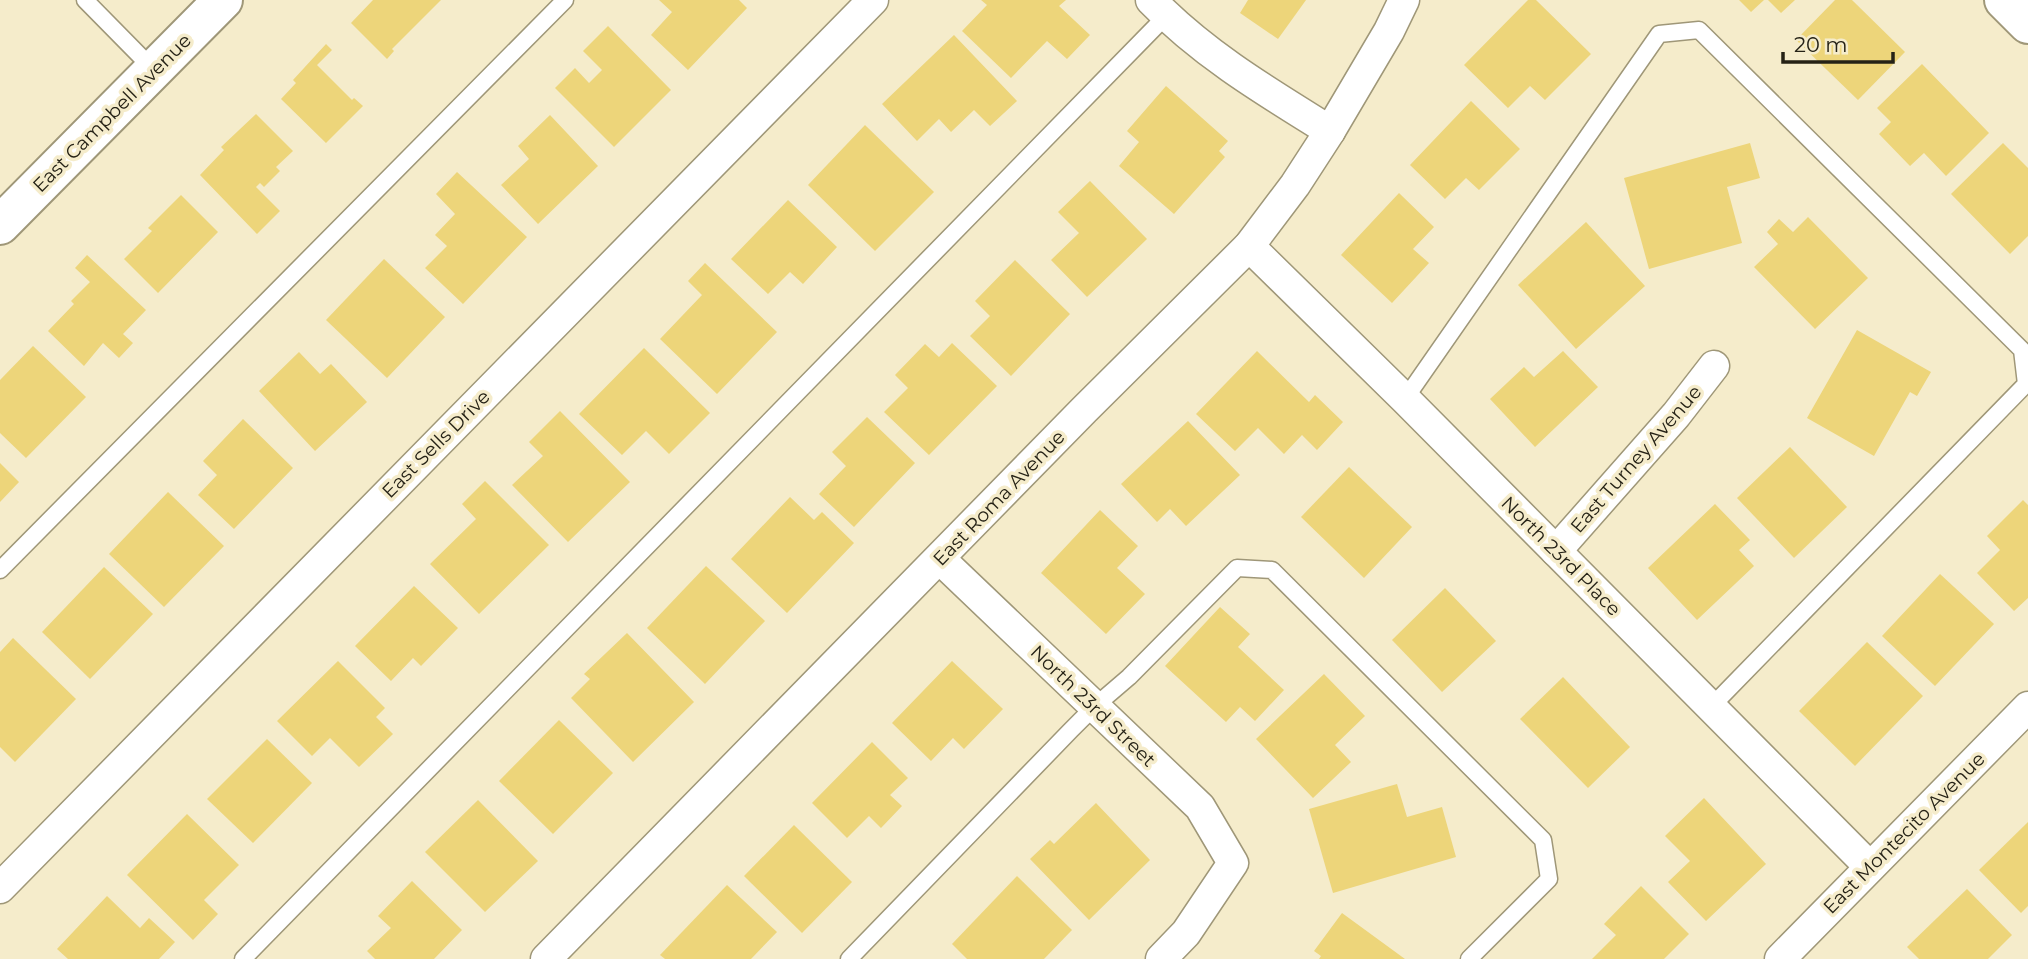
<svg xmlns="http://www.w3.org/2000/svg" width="2028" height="959" viewBox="0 0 2028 959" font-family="Montserrat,sans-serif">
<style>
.building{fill:#edd57a}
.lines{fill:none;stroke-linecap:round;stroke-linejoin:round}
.lane-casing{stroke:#9f9778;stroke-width:19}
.street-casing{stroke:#9f9778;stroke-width:33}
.secondary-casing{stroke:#9f9778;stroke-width:42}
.lane{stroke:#fff;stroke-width:16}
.street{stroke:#fff;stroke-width:30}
.secondary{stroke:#fff;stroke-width:38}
.labels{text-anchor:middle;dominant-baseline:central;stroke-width:7;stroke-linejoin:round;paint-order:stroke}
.street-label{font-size:19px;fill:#252216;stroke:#f5eccb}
</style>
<rect width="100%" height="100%" fill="#f5eccb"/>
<g class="building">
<path d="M373,0H441L392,49L394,51L387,59L351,23Z"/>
<path d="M659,0H739L747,8L688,70L651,35L672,12Z"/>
<path d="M981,0H1066L1059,6L1090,35L1067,59L1047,41L1011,78L962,31L987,5Z"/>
<path d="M1248,0H1306L1278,39L1240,13Z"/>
<path d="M1528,0H1536L1591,54L1545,100L1530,86L1508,108L1464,65Z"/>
<path d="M1739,0H1764L1751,12Z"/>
<path d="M1768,0H1795L1781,13Z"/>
<path d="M1835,0H1852L1905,52L1858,100L1796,40Z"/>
<path d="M608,26L671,90L614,147L555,88L575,68L589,83L602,70L583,51Z"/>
<path d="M954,35L1017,101L990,126L974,110L951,132L939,119L917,141L882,104Z"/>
<path d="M326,44L332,50L317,65L352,100L354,98L363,106L326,143L281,99L296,83L293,80Z"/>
<path d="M1922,64L1989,133L1946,176L1924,153L1910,166L1879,134L1891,122L1877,108Z"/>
<path d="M1166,86L1228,141L1219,151L1225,157L1174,214L1119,166L1139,142L1127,131Z"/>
<path d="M1471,101L1520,149L1479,190L1466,178L1445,199L1410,165Z"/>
<path d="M256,114L293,151L276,167L280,171L264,187L260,183L256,187L280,211L257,234L200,175L224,150L221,147Z"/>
<path d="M550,115L598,166L538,224L501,185L529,159L518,146Z"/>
<path d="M865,125L934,192L875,251L808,185Z"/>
<path d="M1750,143L1760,178L1727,187L1742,243L1649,269L1624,178Z"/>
<path d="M2003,143L2028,168V236L2010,254L1951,194Z"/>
<path d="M457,172L527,237L463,304L425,268L447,246L435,235L455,214L436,194Z"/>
<path d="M1090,181L1147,239L1087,297L1051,260L1079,233L1058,212Z"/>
<path d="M1399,193L1434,227L1413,249L1429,263L1392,303L1341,255Z"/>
<path d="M181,195L218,232L158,293L124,259L152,231L148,228Z"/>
<path d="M788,200L837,247L803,284L790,272L768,294L731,259Z"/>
<path d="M1808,217L1868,278L1815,329L1754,267L1778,244L1767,232L1779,219L1793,232Z"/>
<path d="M1586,222L1645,286L1576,349L1518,285Z"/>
<path d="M87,255L146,310L123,334L133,343L119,358L103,343L84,366L48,331L74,304L71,301L90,282L75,268Z"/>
<path d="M384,259L445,317L387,378L326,320Z"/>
<path d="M1015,260L1070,314L1011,376L970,336L990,316L975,301Z"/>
<path d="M705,263L777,332L717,394L660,339L702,295L688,281Z"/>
<path d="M1857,330L1931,372L1917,396L1910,392L1874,456L1807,418Z"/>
<path d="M952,343L997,386L929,455L884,412L908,388L895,375L925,344L939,357Z"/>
<path d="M33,346L86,397L26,458L0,433V380Z"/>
<path d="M644,348L710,413L669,454L646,431L622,455L579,414Z"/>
<path d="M1257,351L1309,402L1315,395L1343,422L1317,450L1302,435L1284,454L1258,428L1235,451L1196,414Z"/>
<path d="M1563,351L1598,387L1535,447L1490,399L1524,367L1534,377Z"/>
<path d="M299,352L320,374L331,364L367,402L315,451L259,391Z"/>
<path d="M560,411L630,482L568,542L512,485L543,456L529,442Z"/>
<path d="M867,417L915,463L854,527L819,494L846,466L832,452Z"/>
<path d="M243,419L293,468L234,529L198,495L217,475L203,461Z"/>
<path d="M1188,421L1240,475L1186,526L1170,509L1157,522L1121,484Z"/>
<path d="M1790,447L1847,507L1794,558L1737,498Z"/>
<path d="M0,463L19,482L0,502Z"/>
<path d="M1349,467L1412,527L1364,578L1301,517Z"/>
<path d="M485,481L549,545L479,614L430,564L476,519L462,504Z"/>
<path d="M168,492L224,546L164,607L109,554Z"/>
<path d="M790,497L814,520L822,512L854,543L787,613L731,559Z"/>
<path d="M2023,500L2028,505V598L2014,611L1977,573L2000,550L1987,536Z"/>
<path d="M1715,504L1750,540L1739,550L1754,566L1697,620L1648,568Z"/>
<path d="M1100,510L1138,546L1117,568L1145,594L1106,634L1041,573Z"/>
<path d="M706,566L765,621L705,684L647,628Z"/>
<path d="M104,567L153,614L90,679L42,632Z"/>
<path d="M1940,574L1994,624L1935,686L1882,636Z"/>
<path d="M414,586L458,628L421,666L413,658L391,681L355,646Z"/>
<path d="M1445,588L1496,641L1442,692L1392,640Z"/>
<path d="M1220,607L1250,634L1238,647L1284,690L1255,721L1240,707L1226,722L1165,666Z"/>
<path d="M627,633L694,702L633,762L571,698L590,679L584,674Z"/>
<path d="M13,638L76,699L15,762L0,747V652Z"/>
<path d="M1867,642L1923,696L1855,766L1799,711Z"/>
<path d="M338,661L385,708L376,717L393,734L359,767L330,738L312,756L277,721Z"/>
<path d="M952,661L1003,709L964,749L953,738L931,761L892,723Z"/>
<path d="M1324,674L1365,716L1335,745L1351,762L1313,798L1256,739Z"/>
<path d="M1563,677L1630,747L1588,788L1520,719Z"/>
<path d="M559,720L613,773L553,834L499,781Z"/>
<path d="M267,739L312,783L253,843L207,799Z"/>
<path d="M872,742L908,778L890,795L902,806L881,828L869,816L847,838L812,803Z"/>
<path d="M1397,784L1407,817L1442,807L1456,857L1333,893L1309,809Z"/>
<path d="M1704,798L1766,864L1706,921L1668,882L1690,861L1665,836Z"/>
<path d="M478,800L538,861L485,912L425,852Z"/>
<path d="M1096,803L1150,860L1089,920L1030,859L1050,840L1054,844Z"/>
<path d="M187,814L239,865L204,900L218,914L193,940L127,875Z"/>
<path d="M2028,822V906L2021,913L1979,870Z"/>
<path d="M794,825L852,882L802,933L744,876Z"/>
<path d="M1017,876L1072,930L1044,959H967L952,944Z"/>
<path d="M412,881L462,930L434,959H375L367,951L391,928L378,916Z"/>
<path d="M727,885L777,932L751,959H665L660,955Z"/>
<path d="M1641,886L1689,934L1664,959H1592L1616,935L1604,924Z"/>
<path d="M1967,889L2012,935L1988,959H1919L1907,947Z"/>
<path d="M107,896L140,928L149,918L175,942L159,959H68L57,949Z"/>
<path d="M1342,913L1405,959H1319L1321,956L1314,951Z"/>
</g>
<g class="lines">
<defs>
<g id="lane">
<path d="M85,0L154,70"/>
<path d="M1405,399L1659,34L1699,30L2022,350L2026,384L1711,707"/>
<path d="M0,570L565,0"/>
<path d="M243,959L1166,16"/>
<path d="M849,959L1071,730L1094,707L1129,677L1237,568L1272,570L1543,840L1549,879L1469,959"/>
</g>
<g id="street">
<path d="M1151,0C1203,54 1267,92 1330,131"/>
<path d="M1249,246L1405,399L1870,867"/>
<path d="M1556,551L1676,415L1714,366"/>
<path d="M940,559L1200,807L1233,863L1186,933L1161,959"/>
<path d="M0,888L873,0"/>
<path d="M546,959L1084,410L1249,246L1295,185L1330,131L1389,31L1404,0"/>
<path d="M1780,959L2028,707"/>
</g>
<g id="secondary">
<path d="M2004,0L2028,24"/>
<path d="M0,225L223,0"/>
</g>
</defs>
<use href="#lane" class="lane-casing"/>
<use href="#street" class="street-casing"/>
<use href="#secondary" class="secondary-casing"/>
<use href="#lane" class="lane"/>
<use href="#street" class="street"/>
<use href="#secondary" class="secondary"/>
</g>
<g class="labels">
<g class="street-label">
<text transform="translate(112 113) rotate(-45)">East Campbell Avenue</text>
<text transform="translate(436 444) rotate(-45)">East Sells Drive</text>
<text transform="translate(1636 459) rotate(-49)">East Turney Avenue</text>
<text transform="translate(999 498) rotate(-46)">East Roma Avenue</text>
<text transform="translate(1561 556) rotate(45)">North 23rd Place</text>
<text transform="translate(1093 706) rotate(44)">North 23rd Street</text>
<text transform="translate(1904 833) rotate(-45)">East Montecito Avenue</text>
</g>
</g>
<path d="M1783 52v10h110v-10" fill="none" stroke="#252216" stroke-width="3.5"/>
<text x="1794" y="52" font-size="21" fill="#252216" stroke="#f5eccb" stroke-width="5" paint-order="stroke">20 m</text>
</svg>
